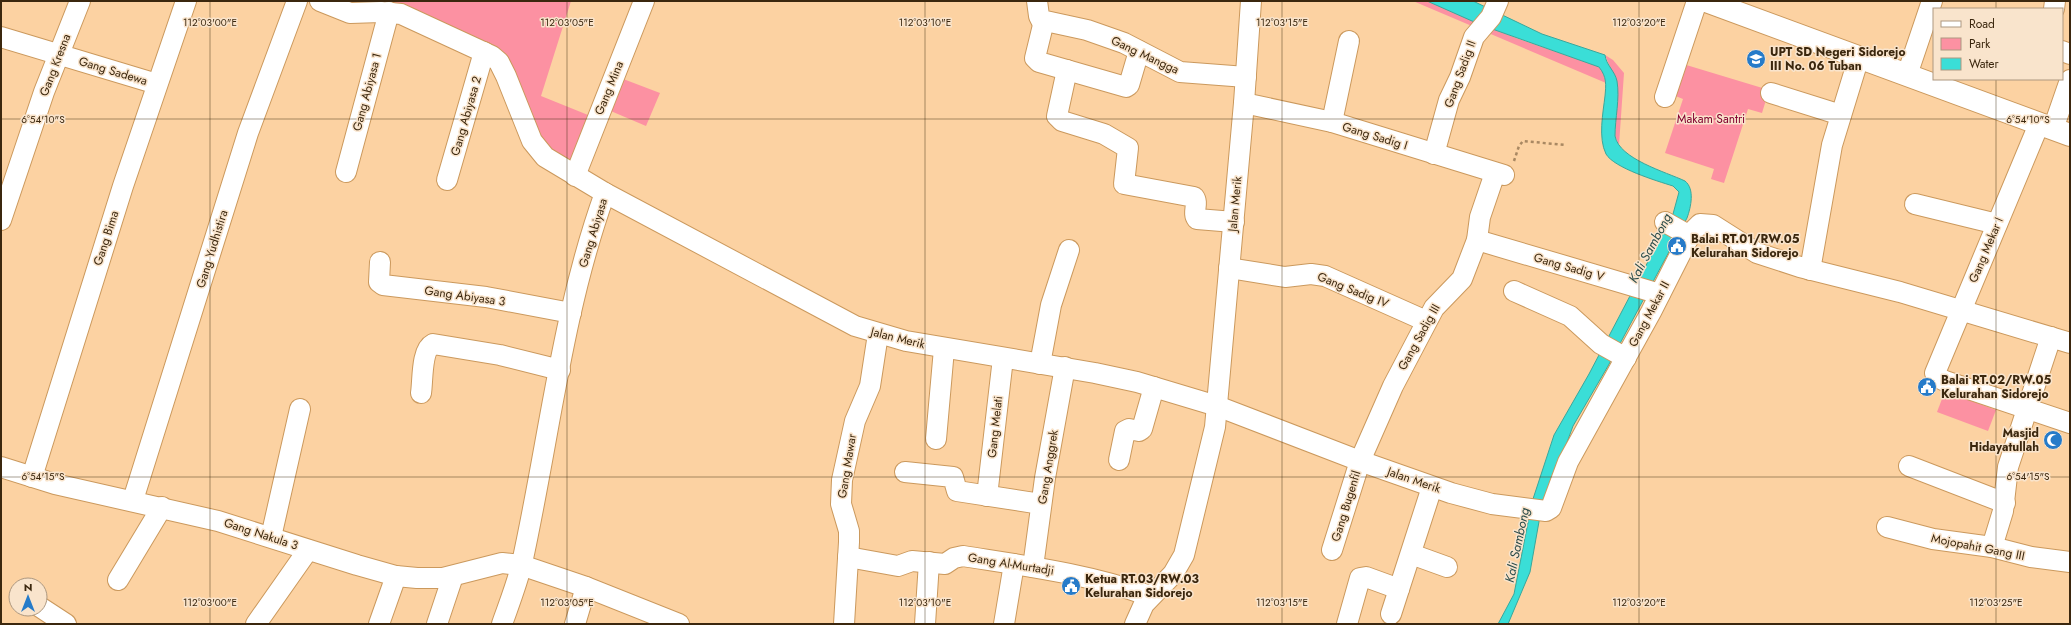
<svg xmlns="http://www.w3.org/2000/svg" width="2071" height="625" viewBox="0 0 2071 625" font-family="Jost,sans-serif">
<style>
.green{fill:#fc91a2}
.water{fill:#3aded7;stroke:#3aa79b}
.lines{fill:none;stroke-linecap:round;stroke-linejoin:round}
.minor-casing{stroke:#cb995d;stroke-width:22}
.highway-casing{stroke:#cb995d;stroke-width:24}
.path{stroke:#a98862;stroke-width:2.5;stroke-dasharray:3 3;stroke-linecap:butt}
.minor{stroke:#fff;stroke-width:20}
.highway{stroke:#fff;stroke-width:22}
.ticks{fill:none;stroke:#3b270e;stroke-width:1;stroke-opacity:0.45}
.labels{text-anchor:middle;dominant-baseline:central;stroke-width:3;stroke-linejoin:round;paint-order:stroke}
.poi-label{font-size:12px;font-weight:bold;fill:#3b270e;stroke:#f9e4cc;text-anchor:start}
.street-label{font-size:12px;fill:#3b270e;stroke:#f9e4cc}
.park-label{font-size:12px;fill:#810130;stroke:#f9e4cc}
.water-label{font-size:13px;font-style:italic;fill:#294a48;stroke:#f9e4cc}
.ticks-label{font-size:10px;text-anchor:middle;fill:#3b270e;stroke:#f9e4cc;stroke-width:3;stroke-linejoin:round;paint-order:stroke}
</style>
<rect width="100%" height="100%" fill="#fcd2a2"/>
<g class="green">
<path d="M388,1H571L541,96L593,117L572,170L548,155L510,74L387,4Z"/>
<path d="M1413,1H1427L1516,38L1597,66L1602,70L1606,83Z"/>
<path d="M1605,55L1613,60L1624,73L1619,145L1615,136L1617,84Z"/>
<path d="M1683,64L1769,90L1762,113L1748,109L1724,183L1711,179L1714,169L1665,153L1683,99L1673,95Z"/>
<path d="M618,77L660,93L646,126L606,109Z"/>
<path d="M1945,391L1996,410L1988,431L1937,412Z"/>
</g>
<path class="water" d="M1427,1H1473L1542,34L1605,55C1606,65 1615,71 1617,81C1620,99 1615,118 1615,136C1619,159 1666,172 1685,181C1695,189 1691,207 1687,218L1608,366L1573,426L1540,516L1530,572L1508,624H1498L1514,594L1532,502L1554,435L1589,374L1673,214L1679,192L1673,186C1657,181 1614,168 1606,154C1598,138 1603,113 1605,96C1606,85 1607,77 1599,67L1481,25Z"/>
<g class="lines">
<defs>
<g id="minor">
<path d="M320,1L350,13L381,12L401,14L492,56L499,62L506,76L532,141L545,157L605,193L855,326L906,341L1095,373L1137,382L1217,406L1360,461L1451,493L1492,504L1546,511L1551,508L1568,462L1651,312L1691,233L1700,224L1713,225L1757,253L1800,267L1900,292L2070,343"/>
<path d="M1037,1L1039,16L1041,20L1087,30L1124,43L1180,72L1246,77"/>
<path d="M2054,9L2055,1"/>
<path d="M1044,21L1035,58L1039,62L1126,87L1129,85L1139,51"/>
<path d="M1,37L157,84"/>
<path d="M2062,51L2070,54"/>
<path d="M1067,70L1057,116L1062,121L1104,134L1128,148L1124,184L1194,197C1199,203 1192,213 1197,219L1234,222"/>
<path d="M1907,75L1932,1"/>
<path d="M1771,93L1841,115"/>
<path d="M1665,97L1697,1"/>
<path d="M1244,103L1332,122L1504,175"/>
<path d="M1332,122L1349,41"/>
<path d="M2039,124L1935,373L1937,377L1945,381L2070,423"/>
<path d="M2053,129L2070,80"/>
<path d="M1434,154L1449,100L1460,77L1474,37L1491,17L1498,1"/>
<path d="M346,172L389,12"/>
<path d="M575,176L644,1"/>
<path d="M447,180L484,52"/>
<path d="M1915,204L1997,224"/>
<path d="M1,220L44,92L80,1"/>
<path d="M1665,222L1690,236"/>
<path d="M1477,240L1660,294"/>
<path d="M380,262L379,282L383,285L486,297L571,313"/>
<path d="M1229,268L1285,277L1311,274L1325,276L1426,321"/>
<path d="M1810,270L1832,145L1859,57"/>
<path d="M1514,291L1570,316L1601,344L1626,358"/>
<path d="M1040,364L1051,305L1069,250"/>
<path d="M421,393C423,381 421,350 433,344L500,355L560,370"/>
<path d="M936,439L944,349"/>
<path d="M1119,460L1125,431L1129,429L1139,431L1142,429L1154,387"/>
<path d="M1909,466L2005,503"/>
<path d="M1,467L55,484L218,521L357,565L396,576L417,578H443L502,563L521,565L586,587L679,624"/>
<path d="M905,472L953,477L957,491L1041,504"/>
<path d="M32,477L123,186L186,1"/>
<path d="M987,496L1003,358"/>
<path d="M133,500L248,133L297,1"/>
<path d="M1887,527L1933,539L1992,547L2031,557L2070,562"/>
<path d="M271,537L300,409"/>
<path d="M1992,547L2003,511L2008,467L2051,337"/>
<path d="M1332,550L1360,461L1393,386L1434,308L1462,279L1477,240L1480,217L1495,173"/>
<path d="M1411,554L1447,567"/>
<path d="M848,557L898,566L912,561L945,564L954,558L963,556C1026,566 1089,574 1150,596"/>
<path d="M1033,567L1045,478L1065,367"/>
<path d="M118,580L162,507"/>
<path d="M40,607L66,624"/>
<path d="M1391,614L1432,487"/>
<path d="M256,624L308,550"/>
<path d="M379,624L396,576"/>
<path d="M437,624L453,576"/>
<path d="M502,624C509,604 517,584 522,563C549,440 562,312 605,193"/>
<path d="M575,624L586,587"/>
<path d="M844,624L849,542V531L841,504L842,480L855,421L870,386L878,334"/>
<path d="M925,624L929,562"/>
<path d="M1004,624L1014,564"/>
<path d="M1135,624L1144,604L1173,574L1184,555L1215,427L1244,103L1251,1"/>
<path d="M1347,624L1360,578L1366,577L1399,589"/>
</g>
<path id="highway" d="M1706,1L2070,135"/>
</defs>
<use href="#minor" class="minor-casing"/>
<use href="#highway" class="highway-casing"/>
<path class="path" d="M1514,161L1519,146L1523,141L1565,145"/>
<use href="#minor" class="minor"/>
<use href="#highway" class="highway"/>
</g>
<path class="ticks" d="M210,1V624M567,1V624M925,1V624M1282,1V624M1639,1V624M1996,1V9M1996,79V624M1,119H2070M1,477H2070"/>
<defs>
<symbol id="school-disc" viewBox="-11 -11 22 22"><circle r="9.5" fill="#267bc9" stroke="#f9e4cc"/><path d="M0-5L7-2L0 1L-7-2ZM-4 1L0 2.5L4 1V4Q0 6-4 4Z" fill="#fff"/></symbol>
<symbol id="civic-disc" viewBox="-11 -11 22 22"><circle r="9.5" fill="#267bc9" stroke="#f9e4cc"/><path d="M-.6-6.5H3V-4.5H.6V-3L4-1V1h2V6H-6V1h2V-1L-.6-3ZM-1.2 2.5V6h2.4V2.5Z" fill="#fff"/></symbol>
<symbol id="mosque-disc" viewBox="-11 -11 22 22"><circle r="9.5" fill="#267bc9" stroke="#f9e4cc"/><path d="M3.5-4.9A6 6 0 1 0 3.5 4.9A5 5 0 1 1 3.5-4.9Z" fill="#fff"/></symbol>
</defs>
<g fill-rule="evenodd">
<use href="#school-disc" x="1745" y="48" width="22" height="22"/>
<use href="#civic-disc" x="1666" y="235" width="22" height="22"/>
<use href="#civic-disc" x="1916" y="376" width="22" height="22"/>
<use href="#mosque-disc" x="2042" y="429" width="22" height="22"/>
<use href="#civic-disc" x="1060" y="575" width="22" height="22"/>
</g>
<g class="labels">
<g class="poi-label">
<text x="1770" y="52">UPT SD Negeri Sidorejo<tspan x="1770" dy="14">III No. 06 Tuban</tspan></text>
<text x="1691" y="239">Balai RT.01/RW.05<tspan x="1691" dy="14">Kelurahan Sidorejo</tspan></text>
<text x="1941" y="380">Balai RT.02/RW.05<tspan x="1941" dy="14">Kelurahan Sidorejo</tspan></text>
<text x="2039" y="433" text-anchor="end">Masjid<tspan x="2039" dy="14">Hidayatullah</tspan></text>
<text x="1085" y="579">Ketua RT.03/RW.03<tspan x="1085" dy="14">Kelurahan Sidorejo</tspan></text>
</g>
<g class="street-label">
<text transform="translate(1145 55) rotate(25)">Gang Mangga</text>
<text transform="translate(55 65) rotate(-69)">Gang Kresna</text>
<text transform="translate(113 71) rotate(17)">Gang Sadewa</text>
<text transform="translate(1460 74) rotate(-70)">Gang Sadig II</text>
<text transform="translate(609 88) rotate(-68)">Gang Mina</text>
<text transform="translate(367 92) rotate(-75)">Gang Abiyasa 1</text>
<text transform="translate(466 116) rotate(-74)">Gang Abiyasa 2</text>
<text transform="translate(1375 136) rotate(17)">Gang Sadig I</text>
<text transform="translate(1235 204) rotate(-85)">Jalan Merik</text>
<text transform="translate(593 233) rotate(-73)">Gang Abiyasa</text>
<text transform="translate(106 238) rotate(-72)">Gang Bima</text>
<text transform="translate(212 249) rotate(-73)">Gang Yudhistira</text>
<text transform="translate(1986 250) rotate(-67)">Gang Mekar I</text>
<text transform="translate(1569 267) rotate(16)">Gang Sadig V</text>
<text transform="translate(1353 290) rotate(22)">Gang Sadig IV</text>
<text transform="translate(465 296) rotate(8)">Gang Abiyasa 3</text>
<text transform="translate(1649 314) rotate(-62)">Gang Mekar II</text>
<text transform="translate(1419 337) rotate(-61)">Gang Sadig III</text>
<text transform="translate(898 338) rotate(14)">Jalan Merik</text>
<text transform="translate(995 427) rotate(-84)">Gang Melati</text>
<text transform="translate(847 466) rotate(-81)">Gang Mawar</text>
<text transform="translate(1048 467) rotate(-81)">Gang Anggrek</text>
<text transform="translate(1414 480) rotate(19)">Jalan Merik</text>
<text transform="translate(1346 506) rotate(-73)">Gang Bugenfil</text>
<text transform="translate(261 534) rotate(18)">Gang Nakula 3</text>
<text transform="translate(1978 547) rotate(11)">Mojopahit Gang III</text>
<text transform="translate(1011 564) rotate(9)">Gang Al-Murtadji</text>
</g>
<g class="park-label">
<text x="1711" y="119">Makam Santri</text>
</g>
<g class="water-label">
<text transform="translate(1650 248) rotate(-62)">Kali Sambong</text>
<text transform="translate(1517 545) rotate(-78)">Kali Sambong</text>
</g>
</g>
<g class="ticks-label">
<text x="210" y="26">112°03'00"E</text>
<text x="567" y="26">112°03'05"E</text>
<text x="925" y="26">112°03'10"E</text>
<text x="1282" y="26">112°03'15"E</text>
<text x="1639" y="26">112°03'20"E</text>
<text x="43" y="123">6°54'10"S</text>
<text x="2028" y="123">6°54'10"S</text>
<text x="43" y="480">6°54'15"S</text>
<text x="2028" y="480">6°54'15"S</text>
<text x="210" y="606">112°03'00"E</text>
<text x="567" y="606">112°03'05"E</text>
<text x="925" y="606">112°03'10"E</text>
<text x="1282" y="606">112°03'15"E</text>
<text x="1639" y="606">112°03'20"E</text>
<text x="1996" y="606">112°03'25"E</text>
</g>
<rect width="2071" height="625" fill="none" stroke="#3b270e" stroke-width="4"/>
<rect x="1933" y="8" width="130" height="72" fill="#f9e4cc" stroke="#ad9880"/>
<rect x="1941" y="21" width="20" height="6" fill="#ffffff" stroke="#ad9880"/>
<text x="1969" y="28" font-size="12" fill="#3b270e">Road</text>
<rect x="1941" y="38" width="20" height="12" fill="#fc91a2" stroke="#ad9880"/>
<text x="1969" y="48" font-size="12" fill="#3b270e">Park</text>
<rect x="1941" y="58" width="20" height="12" fill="#3aded7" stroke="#ad9880"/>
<text x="1969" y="68" font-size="12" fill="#3b270e">Water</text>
<g transform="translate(28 597)"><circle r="19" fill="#f9e4cc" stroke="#ad9880"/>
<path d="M0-3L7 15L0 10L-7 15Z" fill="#267bc9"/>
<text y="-6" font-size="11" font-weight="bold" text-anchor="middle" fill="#3b270e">N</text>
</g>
</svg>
